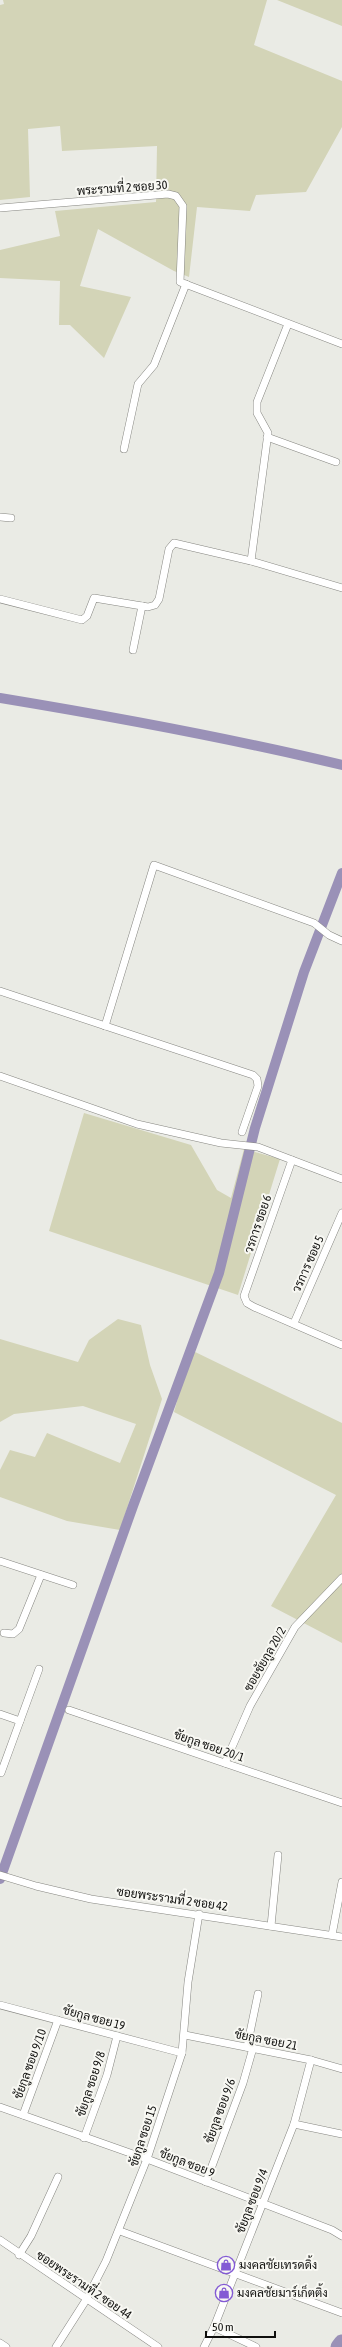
<svg xmlns="http://www.w3.org/2000/svg" width="342" height="2347" viewBox="0 0 342 2347" font-family="'Asap Condensed',Sarabun,sans-serif">
<style>
.green{fill:#d3d4b7}
.lines{fill:none;stroke-linecap:round;stroke-linejoin:round}
.canal{stroke:#9a91b7;stroke-width:10}
.river{stroke:#9a91b7;stroke-width:17}
.minor-casing{stroke:#868681;stroke-width:8}
.minor{stroke:#fff;stroke-width:7}
.labels{text-anchor:middle;dominant-baseline:central;stroke-width:4;stroke-linejoin:round;paint-order:stroke}
.street-label{font-size:12px;fill:#0f0f0d;stroke:#f8f8f3}
.poi-label{font-size:12px;fill:#0f0f0d;stroke:#f8f8f3;text-anchor:start}
</style>
<rect width="100%" height="100%" fill="#eaebe5"/>
<g class="green">
<path d="M3,0H267L254,45L342,81V127L306,192L256,195L250,211L197,207L189,277L174,271L98,229L80,286L131,297L104,358L70,325H59L60,281L0,278V250L60,236L55,211L156,202L157,146L62,151L60,126L28,129L30,197L0,200V5L4,4Z"/>
<path d="M277,0H342V26Z"/>
<path d="M84,1113L191,1145L217,1190L231,1198L244,1149L280,1159L238,1295L49,1231Z"/>
<path d="M118,1319L141,1325L150,1365L162,1399L120,1530L67,1521L0,1497V1470L10,1450L35,1457L47,1433L120,1463L136,1424L83,1406L14,1414L0,1422V1339L78,1362L89,1340Z"/>
<path d="M191,1350L342,1423V1643L271,1606L336,1495L174,1412Z"/>
</g>
<g class="lines">
<g class="canal">
<path d="M0,698C115,717 229,738 342,765"/>
<path d="M0,1879L133,1506L219,1273L255,1128L304,972L342,873"/>
</g>
<path class="river" d="M339,2347L342,2343"/>
<defs>
<g id="minor">
<path d="M0,208L168,194L176,196L183,206L180,282L342,344"/>
<path d="M267,437L336,462"/>
<path d="M124,449L138,384L154,365L186,284"/>
<path d="M0,517L11,518"/>
<path d="M251,561L342,588"/>
<path d="M0,599L82,620L87,616L94,598L148,607L155,605L159,599L169,549L174,543L251,561L268,433L257,413V402L288,324"/>
<path d="M133,650L142,606"/>
<path d="M0,991L253,1075L257,1079L258,1086L242,1132"/>
<path d="M105,1026L154,865L314,923L329,935L342,941"/>
<path d="M0,1076L137,1124L221,1143L258,1147L342,1179"/>
<path d="M292,1160L244,1296L247,1303L254,1307L342,1345"/>
<path d="M294,1323L342,1213"/>
<path d="M0,1561L73,1585"/>
<path d="M4,1633L13,1634L19,1629L41,1575"/>
<path d="M69,1710L342,1803"/>
<path d="M0,1714L20,1721"/>
<path d="M225,1763L250,1706L295,1627L342,1578"/>
<path d="M1,1773L39,1669"/>
<path d="M0,1875L36,1886L91,1899L342,1937"/>
<path d="M271,1926L278,1855"/>
<path d="M332,1935L342,1882"/>
<path d="M0,2005L182,2053"/>
<path d="M185,2035L311,2060L342,2069"/>
<path d="M247,2047L258,1994"/>
<path d="M0,2107L147,2159L332,2230L342,2236"/>
<path d="M23,2115L58,2020"/>
<path d="M294,2124L342,2134"/>
<path d="M84,2138L107,2075L117,2036"/>
<path d="M206,2182L243,2083L253,2048"/>
<path d="M120,2231L342,2313"/>
<path d="M0,2240L158,2347"/>
<path d="M19,2255L31,2236L58,2177"/>
<path d="M214,2327L256,2347"/>
<path d="M0,2343L6,2347"/>
<path d="M56,2347L86,2300L106,2261L147,2159L182,2053L188,1982L199,1914"/>
<path d="M204,2347L214,2327L294,2124L311,2060"/>
</g>
</defs>
<use href="#minor" class="minor-casing"/>
<use href="#minor" class="minor"/>
</g>
<defs>
<symbol id="shop-ring" viewBox="-11 -11 22 22"><circle r="9.5" fill="#f8f8f3" stroke="#835ad4" stroke-width="1.5"/><path d="M-5-2.5h2.3a2.7 3.5 0 0 1 5.4 0H5L5.5 6h-11ZM-1.5-2.5h3a1.5 2.3 0 0 0-3 0Z" fill="#835ad4"/></symbol>
</defs>
<g fill-rule="evenodd">
<use href="#shop-ring" x="216" y="2255" width="20" height="20"/>
<use href="#shop-ring" x="214" y="2283" width="20" height="20"/>
</g>
<g class="labels">
<g class="street-label">
<text transform="translate(122 188) rotate(-4)">พระรามที่ 2 ซอย 30</text>
<text transform="translate(258 1224) rotate(-71)">วรการ ซอย 6</text>
<text transform="translate(308 1264) rotate(-66)">วรการ ซอย 5</text>
<text transform="translate(265 1659) rotate(-60)">ซอยชัยกูล 20/2</text>
<text transform="translate(209 1746) rotate(19)">ชัยกูล ซอย 20/1</text>
<text transform="translate(172 1899) rotate(8)">ซอยพระรามที่ 2 ซอย 42</text>
<text transform="translate(94 2018) rotate(15)">ชัยกูล ซอย 19</text>
<text transform="translate(266 2040) rotate(11)">ชัยกูล ซอย 21</text>
<text transform="translate(30 2064) rotate(-70)">ชัยกูล ซอย 9/10</text>
<text transform="translate(91 2084) rotate(-72)">ชัยกูล ซอย 9/8</text>
<text transform="translate(220 2111) rotate(-70)">ชัยกูล ซอย 9/6</text>
<text transform="translate(143 2136) rotate(-72)">ชัยกูล ซอย 15</text>
<text transform="translate(187 2163) rotate(21)">ชัยกูล ซอย 9</text>
<text transform="translate(252 2201) rotate(-69)">ชัยกูล ซอย 9/4</text>
<text transform="translate(84 2285) rotate(34)">ซอยพระรามที่ 2 ซอย 44</text>
</g>
<g class="poi-label">
<text x="239" y="2265">มงคลชัยเทรดดิ้ง</text>
<text x="237" y="2293">มงคลชัยมาร์เก็ตติ้ง</text>
</g>
</g>
<path d="M206 2331v6h69v-6" fill="none" stroke="#0f0f0d" stroke-width="2"/>
<text x="212" y="2331" font-size="12" fill="#0f0f0d" stroke="#f8f8f3" stroke-width="3" paint-order="stroke">50 m</text>
</svg>
